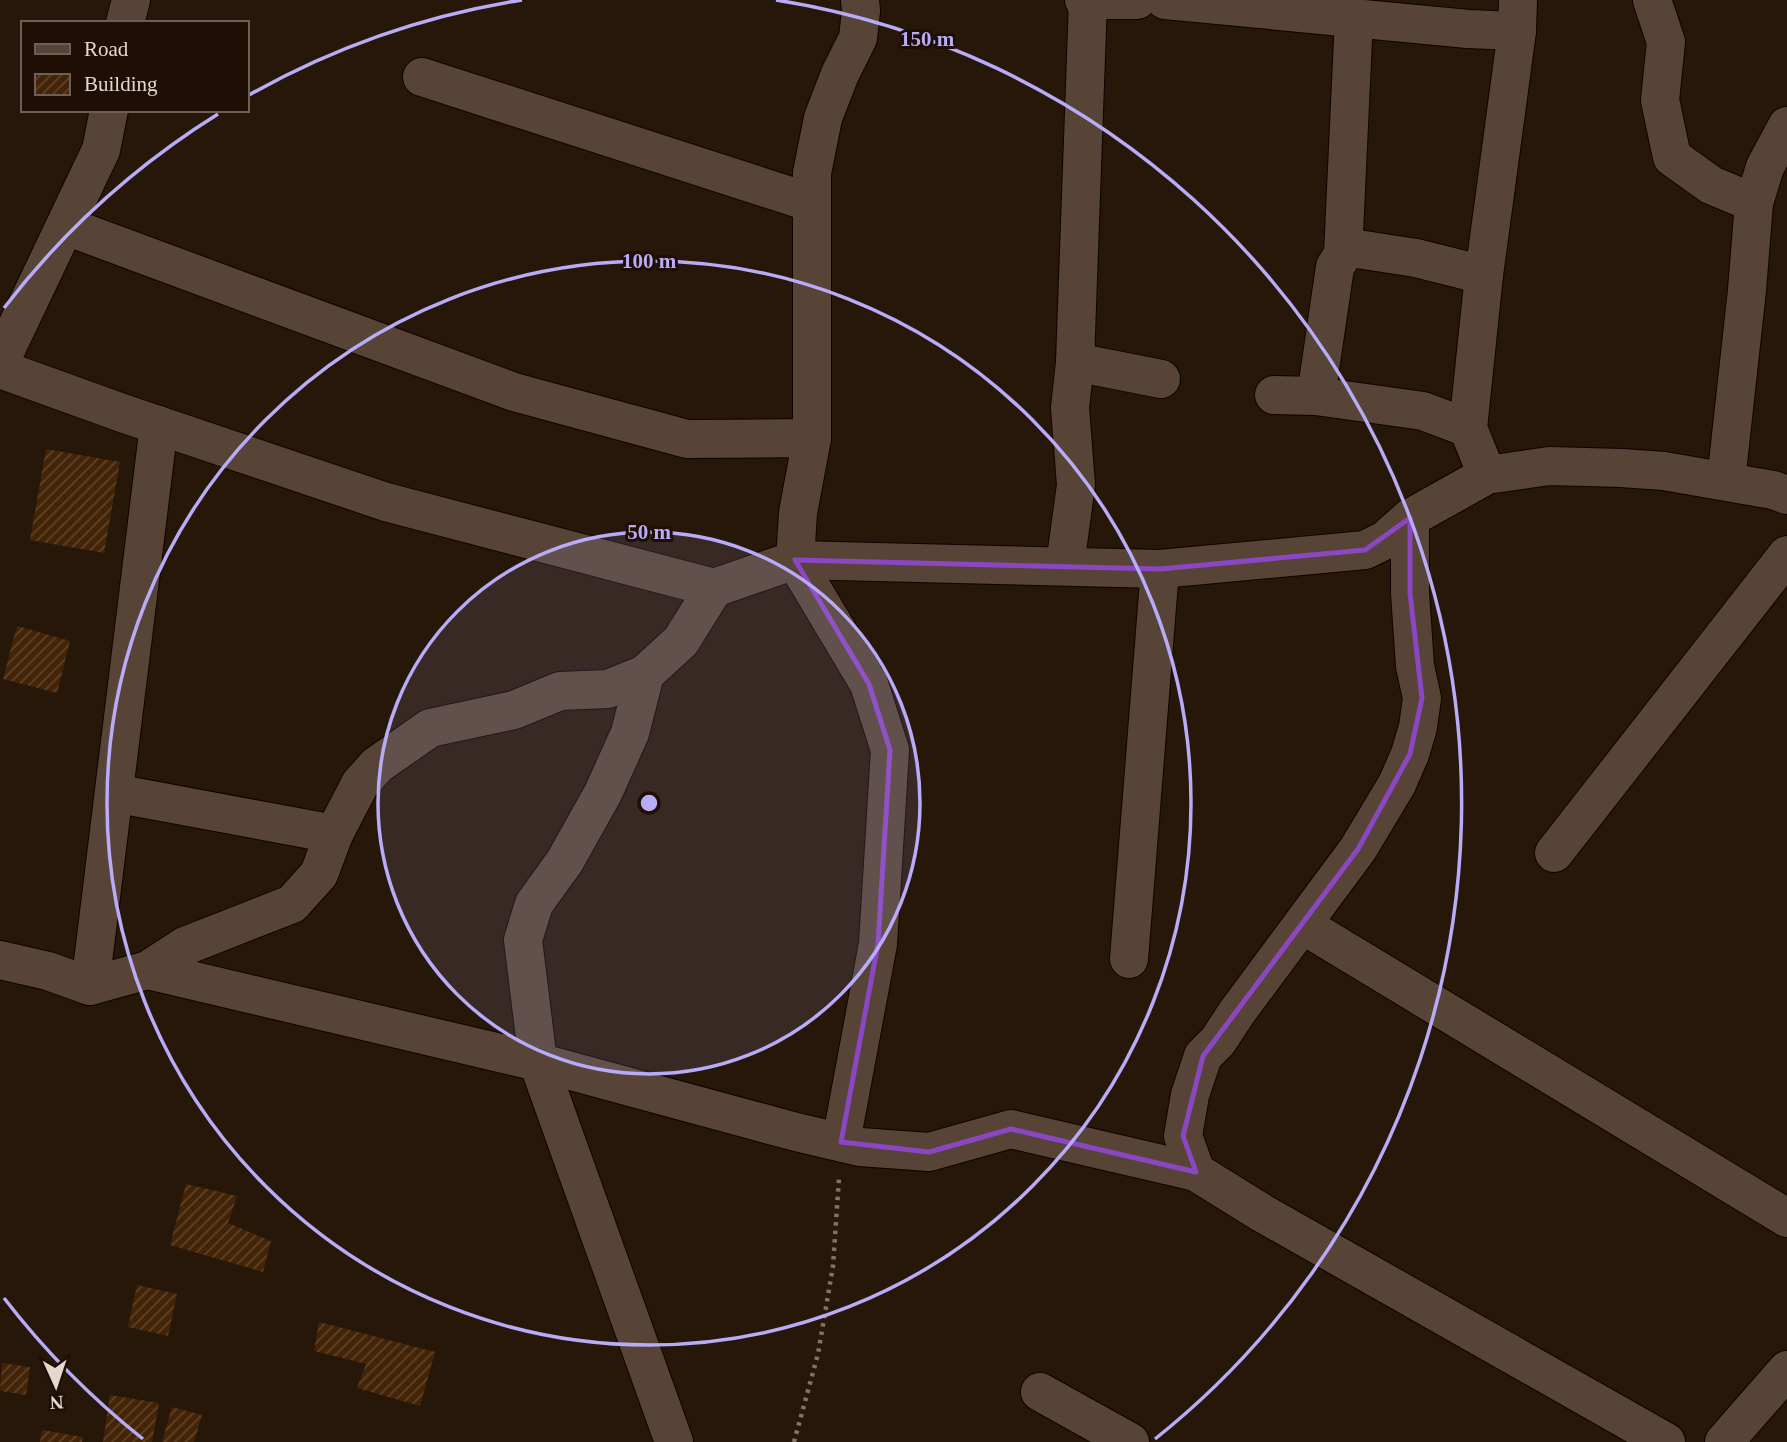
<svg xmlns="http://www.w3.org/2000/svg" width="1787" height="1442" viewBox="0 0 1787 1442" font-family="'Times New Roman',serif">
<style>
.building{fill:url(#building-hatch)}
.lines{fill:none;stroke-linecap:round;stroke-linejoin:round}
.street-casing{stroke:#0f0300;stroke-width:40}
.path{stroke:#807267;stroke-width:4.5;stroke-dasharray:3.5 5;stroke-linecap:butt}
.street{stroke:#574436;stroke-width:38}
.marked{fill:none;stroke:#8b46c1;stroke-width:5;stroke-linejoin:round}
.ring{fill:none;stroke:#b8abf7;stroke-width:3.5}
.centre{fill:#b8abf7;stroke:#1e0e03;stroke-width:3.5}
.ring-label{font-size:21px;text-anchor:middle;font-weight:bold;fill:#b8abf7;stroke:#1e0e03;stroke-width:6;stroke-linejoin:round;paint-order:stroke}
</style>
<defs>
<pattern id="building-hatch" width="6" height="6" patternUnits="userSpaceOnUse" patternTransform="scale(1.75)"><rect width="6" height="6" fill="#442407"/><path d="M-1 1l2-2M0 6l6-6M5 7l2-2" fill="none" stroke="#5f432a"/></pattern>
</defs>
<rect width="100%" height="100%" fill="#271709"/>
<g class="building">
<path d="M46,449L120,462L104,553L30,540Z"/>
<path d="M17,626L70,641L57,693L3,679Z"/>
<path d="M186,1184L237,1196L228,1223L271,1241L263,1272L170,1245Z"/>
<path d="M137,1285L177,1294L168,1336L128,1327Z"/>
<path d="M319,1322L435,1352L420,1406L357,1388L366,1364L314,1351Z"/>
<path d="M2,1363L30,1367L26,1395L0,1391Z"/>
<path d="M110,1395L159,1403L152,1442H103Z"/>
<path d="M172,1407L202,1415L194,1442H162Z"/>
<path d="M42,1430L83,1437L82,1442H40Z"/>
</g>
<g class="lines">
<defs>
<g id="street">
<path d="M1084,0H1137"/>
<path d="M1165,0L1468,29L1517,31"/>
<path d="M1652,0L1666,42L1660,100L1672,157L1711,185L1754,203"/>
<path d="M125,23L131,0"/>
<path d="M422,77L812,203"/>
<path d="M66,226L514,392L687,439L812,438"/>
<path d="M1343,254L1354,18"/>
<path d="M0,362L101,150L109,110"/>
<path d="M1075,362L1161,379"/>
<path d="M0,369L125,414L386,502L714,588L795,560L1160,569L1365,550L1385,540L1410,518L1487,475L1549,466L1622,468L1664,471L1773,490L1787,495"/>
<path d="M1274,395L1316,396L1423,411L1468,428"/>
<path d="M1316,396L1335,267L1343,254L1351,248L1416,258L1484,275"/>
<path d="M1487,475L1468,428L1484,275L1517,31L1518,0"/>
<path d="M1726,481L1747,290L1754,203L1765,167L1787,126"/>
<path d="M1410,518V593L1415,666L1422,698L1418,727L1410,754L1397,784L1358,849L1237,1012L1218,1041L1203,1056L1190,1095L1183,1136L1196,1172L1262,1213L1666,1442"/>
<path d="M1065,565L1076,485L1070,408L1075,362L1088,1"/>
<path d="M645,674L630,733L603,793L565,861L534,904L523,940L538,1062L674,1442"/>
<path d="M114,793L334,834"/>
<path d="M1554,853L1787,555"/>
<path d="M1303,925L1787,1218"/>
<path d="M1129,959L1160,569"/>
<path d="M0,960L48,971L90,986L148,970L185,946L292,904L319,874L334,834L360,784L377,765L430,728L514,710L560,691L608,689L645,674L681,641L714,588"/>
<path d="M148,970L538,1062L796,1132L860,1147L929,1152L1011,1129L1196,1172"/>
<path d="M90,986L159,425"/>
<path d="M841,1142L878,944L890,750L869,684L795,560L798,513L812,438V173L823,118L840,74L858,38L861,11L860,0"/>
<path d="M1040,1392L1130,1442"/>
<path d="M1724,1442L1787,1370"/>
</g>
</defs>
<use href="#street" class="street-casing"/>
<path class="path" d="M794,1442L818,1354L833,1266L839,1178"/>
<use href="#street" class="street"/>
</g>
<path class="marked" d="M1410,518V593L1422,698L1410,754L1358,849L1203,1056L1183,1136L1196,1172L1011,1129L929,1152L841,1142L878,944L890,750L869,684L795,560L1160,569L1365,550Z"/>
<circle cx="649" cy="803" r="271" fill="#b8abf7" fill-opacity=".12"/>
<g class="ring">
<circle cx="649" cy="803" r="271"/>
<circle cx="649" cy="803" r="542"/>
<path d="M143 1439A813 813 0 0 1 4 1298M4 308A813 813 0 0 1 218 114M249 95A813 813 0 0 1 522 0M776 0A813 813 0 0 1 1155 1439"/>
</g>
<circle cx="649" cy="803" r="10" class="centre"/>
<g class="ring-label">
<text x="927" y="46">150 m</text>
<text x="649" y="268">100 m</text>
<text x="649" y="539">50 m</text>
</g>
<rect x="21" y="21" width="228" height="91" fill="#1e0e03" stroke="#6d5f55" stroke-width="2"/>
<rect x="35" y="44" width="35" height="10" fill="#574436" stroke="#6d5f55" stroke-width="2"/>
<text x="84" y="56" font-size="21" fill="#e3d8cf">Road</text>
<rect x="35" y="74" width="35" height="21" fill="url(#building-hatch)" stroke="#6d5f55" stroke-width="2"/>
<text x="84" y="91" font-size="21" fill="#e3d8cf">Building</text>
<g transform="translate(56 1386) rotate(177)" stroke="#1e0e03" stroke-width="5" paint-order="stroke">
<path d="M0-5L12 26L0 18L-12 26Z" fill="#e3d8cf"/>
<text y="-10" font-size="19" font-weight="bold" text-anchor="middle" fill="#e3d8cf">N</text>
</g>
</svg>
